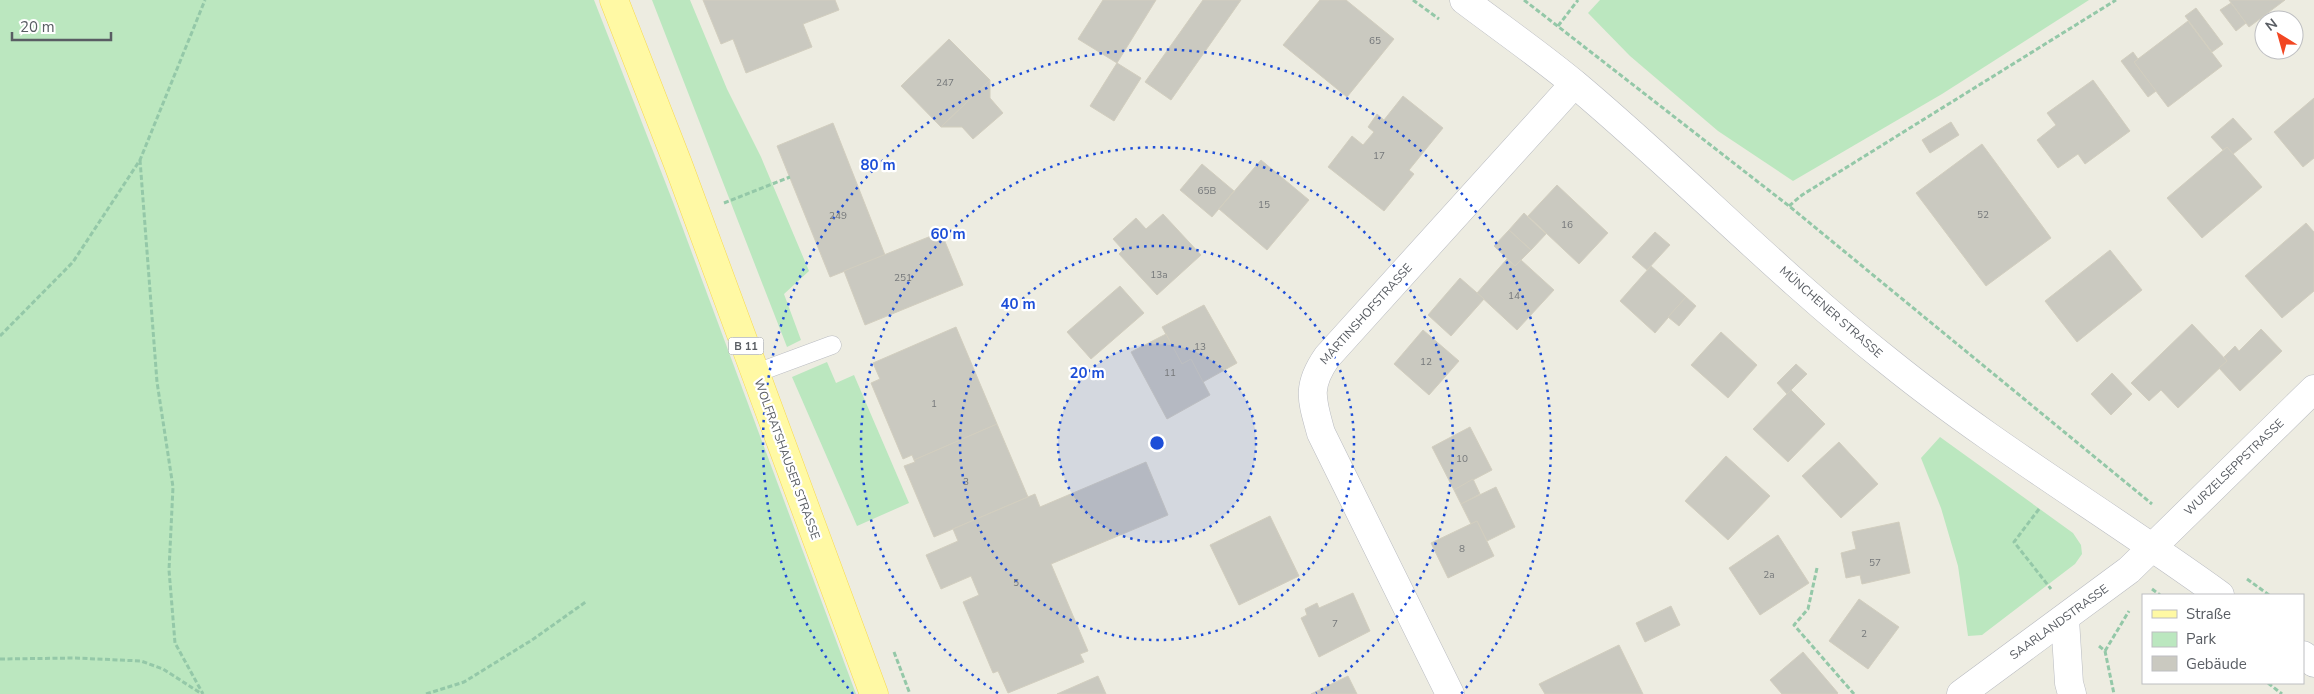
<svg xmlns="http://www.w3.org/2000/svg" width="2314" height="694" viewBox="0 0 2314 694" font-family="'Nunito Sans',sans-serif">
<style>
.green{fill:#bbe7bf}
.building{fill:#cac9c0;stroke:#d2cebf}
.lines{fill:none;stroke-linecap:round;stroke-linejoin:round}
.service-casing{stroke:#b9bbc1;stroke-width:19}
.minor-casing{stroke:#b9bbc1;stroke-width:29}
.primary-casing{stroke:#f8d94f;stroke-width:29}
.path{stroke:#94c8a8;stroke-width:3;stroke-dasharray:5 2.5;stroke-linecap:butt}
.service{stroke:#fff;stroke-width:18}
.minor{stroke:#fff;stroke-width:28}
.primary{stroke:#fff9a4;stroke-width:28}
.ring{fill:none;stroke:#1d4ed8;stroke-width:2.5;stroke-dasharray:2.5 5}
.labels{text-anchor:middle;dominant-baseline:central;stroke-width:4.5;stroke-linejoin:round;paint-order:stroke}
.number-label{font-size:10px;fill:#75787a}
.shield{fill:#fff;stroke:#8b8e92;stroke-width:1}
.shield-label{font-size:11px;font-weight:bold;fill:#595d63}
.street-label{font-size:12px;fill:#595d63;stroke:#fff}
.centre{fill:#1d4ed8;stroke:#fff;stroke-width:2.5}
.ring-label{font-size:15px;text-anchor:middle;font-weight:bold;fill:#1d4ed8;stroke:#fff;stroke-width:4.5;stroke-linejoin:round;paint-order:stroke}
</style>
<rect width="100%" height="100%" fill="#edece1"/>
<g class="green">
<path d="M0,0H594L673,202L856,694H0Z"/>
<path d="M652,0H690L727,89L761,157L809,271L784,294L801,340L787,347Z"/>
<path d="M1600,0H2089L1942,94L1793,181L1718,131L1630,56L1588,13Z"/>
<path d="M827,362L836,383L854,375L909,503L857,526L792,377Z"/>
<path d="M1940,437L2073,533L2081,545L2082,554L2075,564L1982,635L1968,636L1958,566L1941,508L1921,458Z"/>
</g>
<g class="building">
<path d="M703,0H835L839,10L803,24L812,47L746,73L733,39L721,44Z"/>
<path d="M1103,0H1156L1117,63L1078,39Z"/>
<path d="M1203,0H1241L1171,100L1145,82Z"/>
<path d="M1320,0H1346L1394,39L1347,97L1283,45Z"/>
<path d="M2229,0H2285L2249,27Z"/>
<path d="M2231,3L2246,23L2236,31L2220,10Z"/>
<path d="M2196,8L2223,44L2212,52L2185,16Z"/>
<path d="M2188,21L2222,66L2168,107L2134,62Z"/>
<path d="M949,39L990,80L941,127L901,86Z"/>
<path d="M2133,52L2138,59L2134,62L2156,91L2148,97L2121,61Z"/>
<path d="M1117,63L1141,78L1114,121L1090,106Z"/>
<path d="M990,80V98L1003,113L973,139L962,127H941Z"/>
<path d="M2093,80L2130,131L2085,164L2078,154L2058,168L2037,140L2056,125L2047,113Z"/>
<path d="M1403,96L1443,128L1409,170L1414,174L1384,211L1328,167L1352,136L1363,145L1374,132L1368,127L1377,114L1384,120Z"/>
<path d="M2314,98V158L2303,167L2274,132Z"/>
<path d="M2233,118L2252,139L2233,154L2227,147L2223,150L2211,137Z"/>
<path d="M1951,122L1959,135L1930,153L1922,140Z"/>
<path d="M833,123L885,255L830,277L777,146Z"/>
<path d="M1982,144L2051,238L1986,286L1916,193Z"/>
<path d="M2227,147L2262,187L2202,238L2167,198Z"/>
<path d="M1261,160L1309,200L1267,250L1219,209Z"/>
<path d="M1202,164L1234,191L1212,217L1180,190Z"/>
<path d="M1557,185L1608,233L1579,264L1528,216Z"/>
<path d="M1524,213L1546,234L1531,250L1509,230Z"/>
<path d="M1163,214L1201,255L1157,295L1119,254L1123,250L1113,239L1136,218L1146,229Z"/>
<path d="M2306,223L2314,232V291L2282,318L2245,276Z"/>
<path d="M1509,230L1531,250L1515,266L1494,246Z"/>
<path d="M941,232L963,285L865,325L844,271Z"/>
<path d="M1655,232L1670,245L1647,270L1632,257Z"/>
<path d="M2110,250L2142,290L2077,342L2045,301Z"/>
<path d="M1507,259L1515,266L1521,260L1554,290L1517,330L1477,293Z"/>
<path d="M1651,266L1686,297L1655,333L1620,301Z"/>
<path d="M1460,278L1484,299L1451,336L1428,315Z"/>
<path d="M1120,286L1144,313L1091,359L1067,332Z"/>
<path d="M1686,297L1696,306L1679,326L1668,317Z"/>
<path d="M1204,305L1237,363L1203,382L1191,359L1182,364L1162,327Z"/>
<path d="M2192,324L2227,361L2178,408L2161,390L2149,401L2131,383Z"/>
<path d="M956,327L997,424L914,460L912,455L903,459L871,383L880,379L873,363Z"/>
<path d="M2261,329L2282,351L2240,391L2219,368L2227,361L2224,357L2235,346L2239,351Z"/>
<path d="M1423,330L1459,361L1429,395L1394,364Z"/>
<path d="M1721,332L1757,365L1728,398L1691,365Z"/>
<path d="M1166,334L1182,364L1191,359L1210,395L1167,419L1131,352Z"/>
<path d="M1796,364L1807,374L1787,394L1777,383Z"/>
<path d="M2112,373L2132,394L2111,415L2091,394Z"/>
<path d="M1791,390L1825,424L1788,462L1753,429Z"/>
<path d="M997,424L1028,497L934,537L904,466L915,462L914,460Z"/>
<path d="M1470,427L1492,470L1454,490L1432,447Z"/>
<path d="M1839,442L1878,484L1841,518L1802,476Z"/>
<path d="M1726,456L1770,496L1728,540L1685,501Z"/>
<path d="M1146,462L1168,515L1051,564L1088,651L1080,654L1084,662L1008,693L998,671L993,673L963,602L979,595L971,576L941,589L926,555L958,541L953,529L1035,494L1040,507Z"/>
<path d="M1473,479L1480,494L1461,504L1454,490Z"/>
<path d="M1496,487L1515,527L1487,541L1477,521L1471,524L1461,504Z"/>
<path d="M1270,516L1299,576L1239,605L1210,545Z"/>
<path d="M1477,521L1494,556L1448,578L1431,543Z"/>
<path d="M1899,522L1910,573L1862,584L1860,575L1846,578L1841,553L1856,549L1852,532Z"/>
<path d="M1778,535L1809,583L1760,615L1729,568Z"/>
<path d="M1353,593L1370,631L1319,657L1301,618L1307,615L1305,609L1317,603L1319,608Z"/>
<path d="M1859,599L1899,627L1868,669L1829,641Z"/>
<path d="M1671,606L1680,625L1645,642L1636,623Z"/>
<path d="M1619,645L1643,694H1545L1539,684Z"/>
<path d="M1803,652L1838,693L1837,694H1782L1770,680Z"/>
<path d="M1098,676L1106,694H1057Z"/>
<path d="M1348,676L1357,694H1311Z"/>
</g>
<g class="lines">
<defs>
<path id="service" d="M756,373L832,345"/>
<g id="minor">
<path d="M1464,0C1501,28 1540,55 1576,85C1682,174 1779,275 1888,361C1993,446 2111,516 2220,595"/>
<path d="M2065,619L2069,683L2072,694"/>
<path d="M2303,655L2314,663"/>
<path d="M1450,694L1321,433C1312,400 1306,387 1327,357L1574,84"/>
<path d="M1961,694L2129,570L2314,389"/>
</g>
<path id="primary" d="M614,0L678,164L874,694"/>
</defs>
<use href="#service" class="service-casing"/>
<use href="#minor" class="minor-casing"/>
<use href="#primary" class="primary-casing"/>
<g class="path">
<path d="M1413,0L1439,19"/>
<path d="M1524,0L1789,206L2152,504"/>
<path d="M1558,26L1578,0"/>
<path d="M140,160L157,382L173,487L169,570L175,643L203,694"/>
<path d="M724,203L790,177"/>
<path d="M1789,206L1802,195L2116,0"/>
<path d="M0,336L73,262L140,160L205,0"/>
<path d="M2039,509L2014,542L2051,589"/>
<path d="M1817,568L1808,609L1794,625L1854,694"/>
<path d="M2247,579L2269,595"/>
<path d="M2152,589L2160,595"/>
<path d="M2099,646L2105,651L2114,694"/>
<path d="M2105,651L2129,611"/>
<path d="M894,652L910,694"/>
<path d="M0,659L75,658L141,661L163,669L202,694"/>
<path d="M2268,683L2282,694"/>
<path d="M426,694L464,682L532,640L587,601"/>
</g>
<use href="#service" class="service"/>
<use href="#minor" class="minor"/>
<use href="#primary" class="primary"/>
</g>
<circle cx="1157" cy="443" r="99" fill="#1d4ed8" fill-opacity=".12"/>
<g class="ring">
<circle cx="1157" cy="443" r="99"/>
<circle cx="1157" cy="443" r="197"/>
<path d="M998 693A296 296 0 1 1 1316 693"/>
<path d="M853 694A394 394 0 1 1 1461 694"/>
</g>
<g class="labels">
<g class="number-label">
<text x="1375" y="41">65</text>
<text x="945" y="83">247</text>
<text x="1379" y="156">17</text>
<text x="1207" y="191">65B</text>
<text x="1264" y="205">15</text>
<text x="1983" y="215">52</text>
<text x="838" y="216">249</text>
<text x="1567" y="225">16</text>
<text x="1159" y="275">13a</text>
<text x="903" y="278">251</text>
<text x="1514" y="296">14</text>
<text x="1200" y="347">13</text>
<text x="1426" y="362">12</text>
<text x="1170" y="373">11</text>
<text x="934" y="404">1</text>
<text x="1462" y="459">10</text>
<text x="966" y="482">3</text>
<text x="1462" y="549">8</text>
<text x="1875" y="563">57</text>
<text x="1769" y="575">2a</text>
<text x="1016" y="583">5</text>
<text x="1335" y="624">7</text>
<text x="1864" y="634">2</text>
</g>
<rect class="shield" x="728.5" y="337.5" width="35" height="17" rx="4"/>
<g class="shield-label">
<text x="746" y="346">B 11</text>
</g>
<g class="street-label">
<text transform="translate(1831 312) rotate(41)">MÜNCHENER STRASSE</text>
<text transform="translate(1366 314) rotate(-48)">MARTINSHOFSTRASSE</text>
<text transform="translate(787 459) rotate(70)">WOLFRATSHAUSER STRASSE</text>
<text transform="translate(2234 467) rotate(-44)">WURZELSEPPSTRASSE</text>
<text transform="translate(2059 622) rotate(-36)">SAARLANDSTRASSE</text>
</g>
</g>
<circle cx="1157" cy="443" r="8" class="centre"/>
<g class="ring-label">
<text x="878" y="170">80 m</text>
<text x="948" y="239">60 m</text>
<text x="1018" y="309">40 m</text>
<text x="1087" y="378">20 m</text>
</g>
<rect x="2142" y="594" width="162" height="90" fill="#ffffff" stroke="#bdbec1"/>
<rect x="2152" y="610" width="25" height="8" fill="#fff9a4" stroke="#bdbec1"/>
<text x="2186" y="619" font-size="15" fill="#595d63">Straße</text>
<rect x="2152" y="632" width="25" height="15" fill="#bbe7bf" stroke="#bdbec1"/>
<text x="2186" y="644" font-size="15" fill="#595d63">Park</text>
<rect x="2152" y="656" width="25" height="15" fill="#cac9c0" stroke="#bdbec1"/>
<text x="2186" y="669" font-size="15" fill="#595d63">Gebäude</text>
<g transform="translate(2279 35) rotate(323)"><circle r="24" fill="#ffffff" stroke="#bdbec1"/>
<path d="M0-4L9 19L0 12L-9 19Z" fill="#f24622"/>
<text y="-8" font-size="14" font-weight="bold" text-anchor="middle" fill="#595d63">N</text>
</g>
<path d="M12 32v8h99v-8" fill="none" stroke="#595d63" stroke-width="2.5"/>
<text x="20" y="32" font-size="15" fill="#595d63" stroke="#ffffff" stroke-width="4" paint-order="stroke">20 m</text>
</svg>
